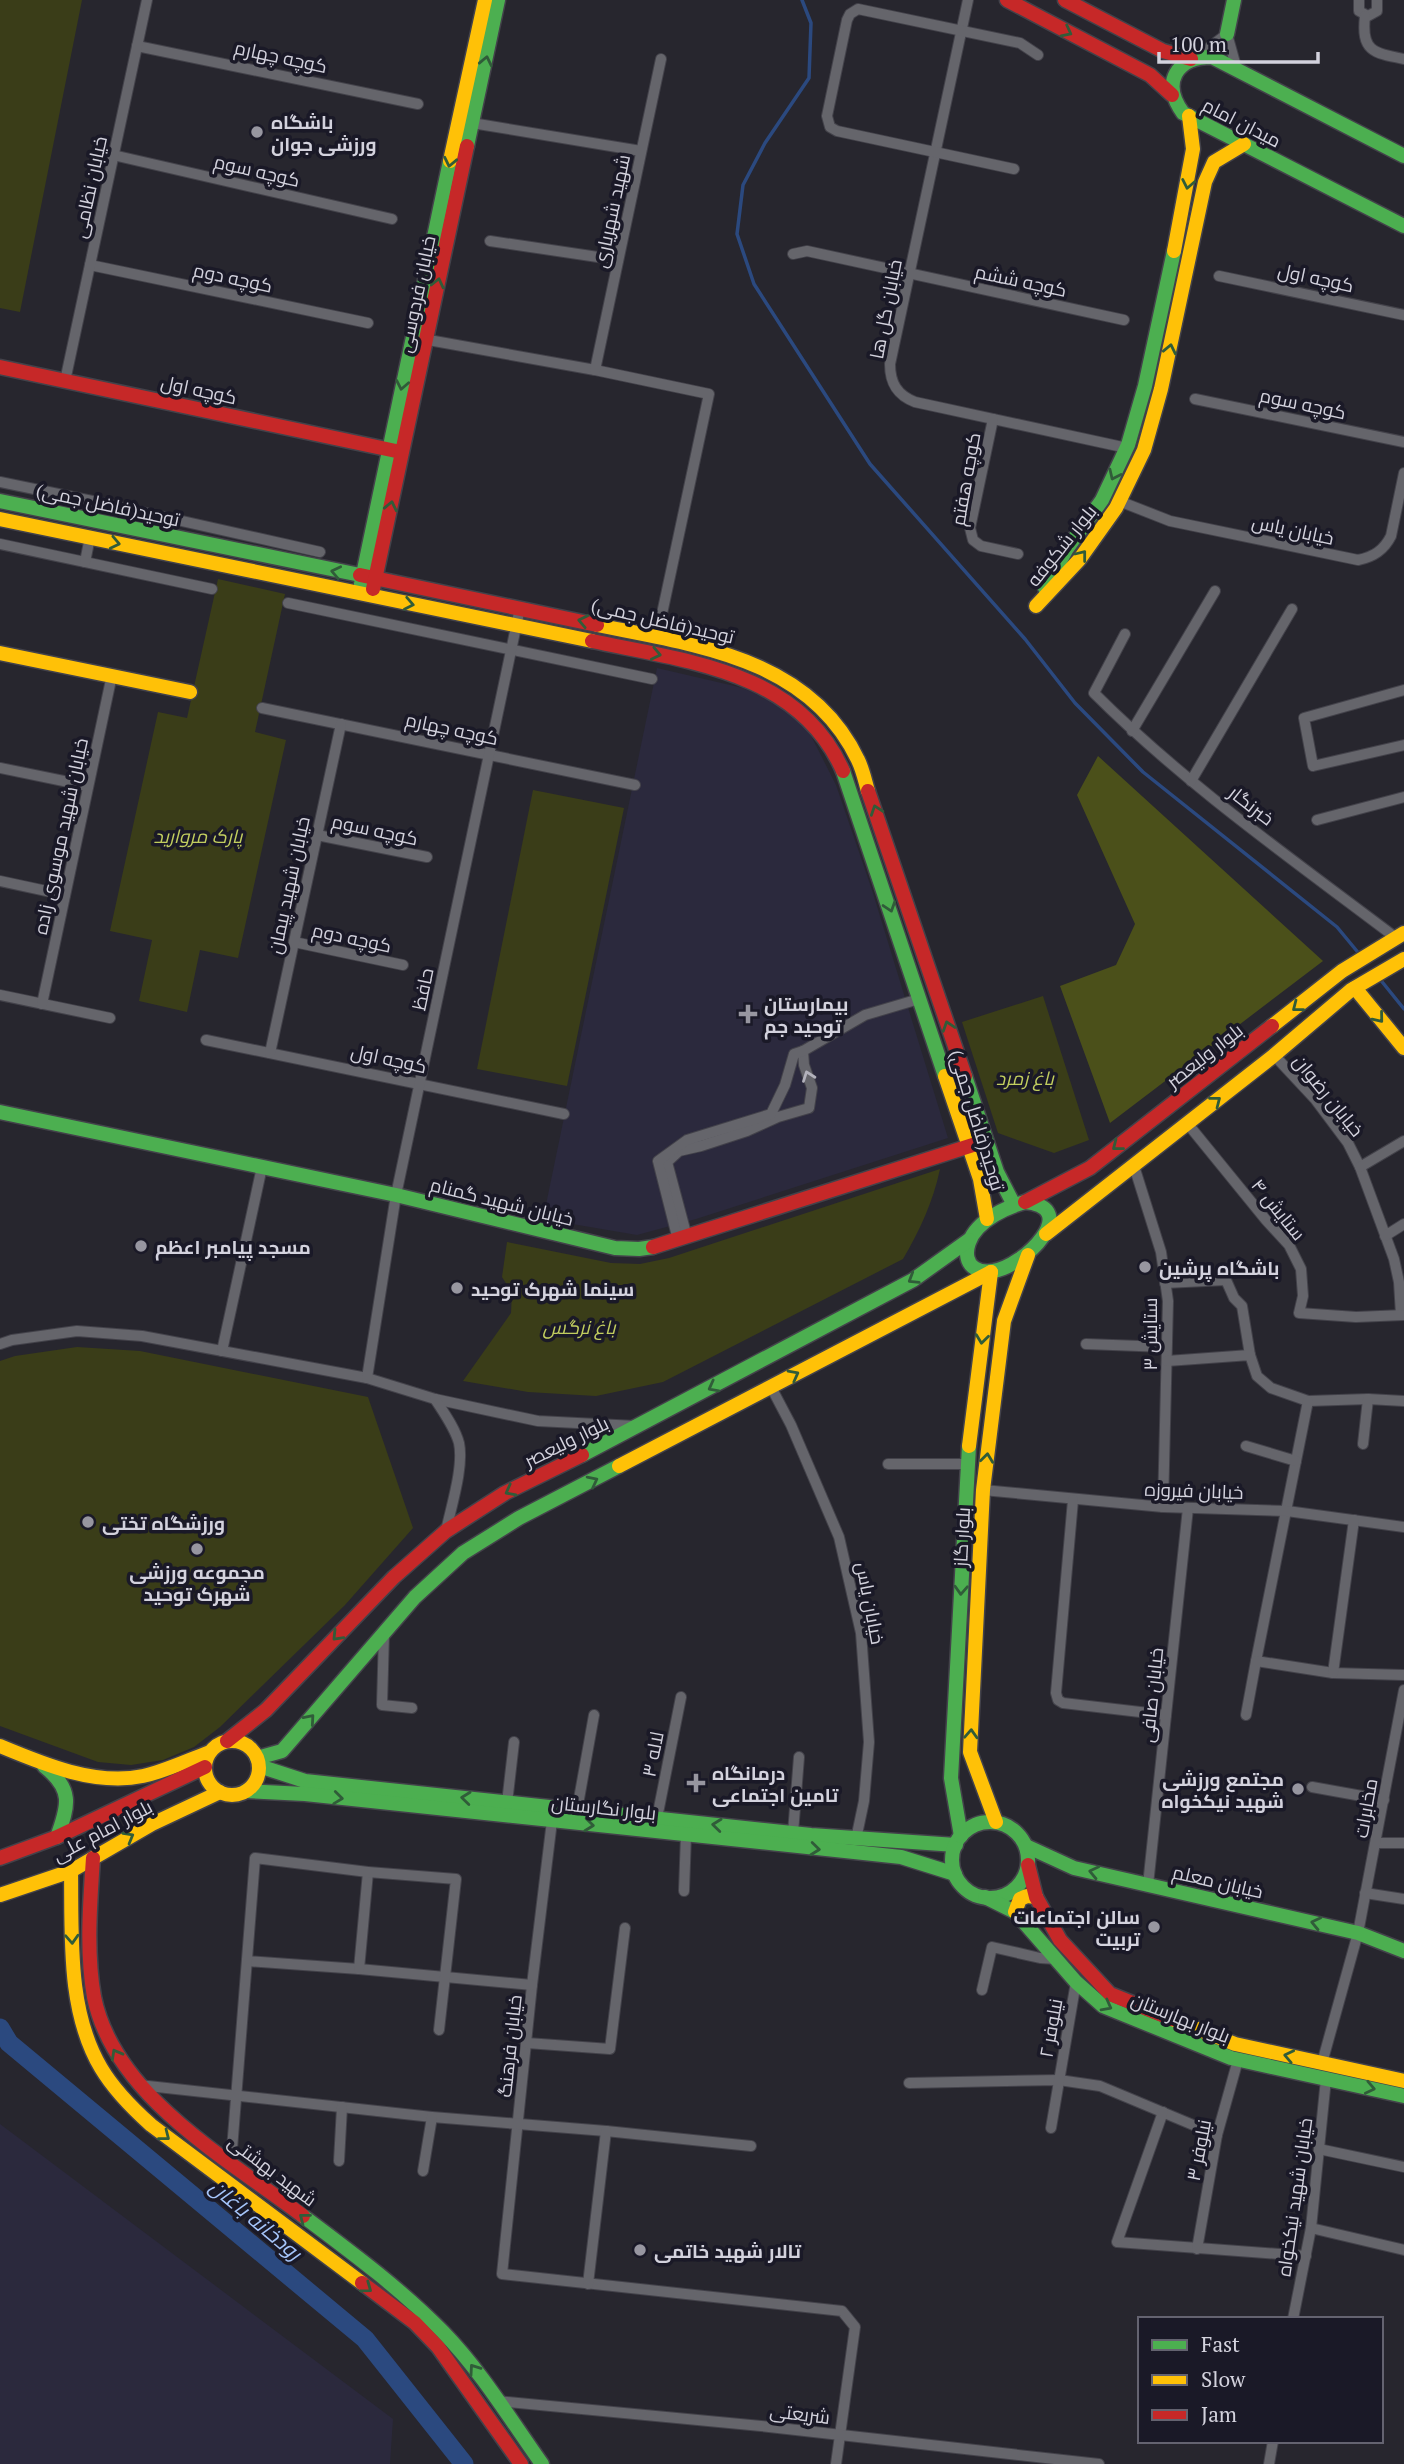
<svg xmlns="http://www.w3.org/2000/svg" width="1404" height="2464" viewBox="0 0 1404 2464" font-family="'PT Serif',Cairo,serif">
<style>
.built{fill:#2b293d}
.green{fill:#3a3d18}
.forest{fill:#4b501a}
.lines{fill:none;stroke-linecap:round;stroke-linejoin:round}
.stream{stroke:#2b497f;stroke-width:3.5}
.river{stroke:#2b497f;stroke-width:19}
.street-casing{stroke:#43424a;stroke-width:12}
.fast-casing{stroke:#43424a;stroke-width:17}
.slow-casing{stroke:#43424a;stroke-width:17}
.jam-casing{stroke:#43424a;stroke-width:17}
.street{stroke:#65656b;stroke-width:10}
.fast{stroke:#4caf50;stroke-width:14}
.slow{stroke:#ffc107;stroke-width:14}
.jam{stroke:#c62828;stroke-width:14}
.oneway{stroke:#305c39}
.oneway2{stroke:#b2b1bb}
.poi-dot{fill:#9796a0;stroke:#1a1927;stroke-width:2.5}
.labels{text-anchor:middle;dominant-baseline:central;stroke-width:7;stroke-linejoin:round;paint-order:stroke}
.street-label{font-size:19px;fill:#d3d2dd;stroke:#1a1927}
.poi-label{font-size:19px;font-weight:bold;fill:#d3d2dd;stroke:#1a1927;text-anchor:start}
.park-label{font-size:19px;font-style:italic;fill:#c2ce5f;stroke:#1a1927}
.water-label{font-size:21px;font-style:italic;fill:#a5c4f9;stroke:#1a1927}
</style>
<rect width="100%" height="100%" fill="#27262e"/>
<g class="built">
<path d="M657,668L743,688L800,714L836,785L872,890L948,1138L696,1219L637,1235L543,1219Z"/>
<path d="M0,2124L393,2419L390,2464H0Z"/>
</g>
<g class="green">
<path d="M0,0H82L20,312L0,308Z"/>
<path d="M218,579L285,594L255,732L286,740L238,958L200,950L187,1012L139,1001L152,940L110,931L158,712L187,718Z"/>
<path d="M533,790L624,808L567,1086L477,1069Z"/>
<path d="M1043,996L1089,1140L1054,1153L998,1133L962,1022Z"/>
<path d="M940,1169C933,1202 920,1230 903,1259L663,1382L596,1396L528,1392L463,1381L511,1313L512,1293L502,1277L507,1242L611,1263L640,1264L669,1258Z"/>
<path d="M77,1347L140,1351L368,1397L413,1528L345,1605L220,1727L194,1747L163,1760L131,1765L98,1762L0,1726V1361L15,1356Z"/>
</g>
<path class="forest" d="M1098,756L1323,961L1110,1123L1060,986L1116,965L1135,924L1077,795Z"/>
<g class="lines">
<g class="stream">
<path d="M802,0L811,23L809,78L765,143L743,185L737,234L754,284L870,464L1025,639L1075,703L1143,772L1337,927L1361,956"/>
<path d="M1379,978L1404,1009"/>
</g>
<path class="river" d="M0,2028L9,2043L365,2339L464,2464"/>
<defs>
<g id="street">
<path d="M968,0L890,364C890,383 897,395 915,402L1127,448"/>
<path d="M1359,0V11L1368,16L1377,11V0"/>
<path d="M1365,16C1361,51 1373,53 1404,59"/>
<path d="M137,46L418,104"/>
<path d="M1198,56L1227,34L1237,70"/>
<path d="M466,122L641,151"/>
<path d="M113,155L392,219"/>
<path d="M1014,169L837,131L830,127L827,116L847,20L850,14L858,9L1020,43L1038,55"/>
<path d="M490,241L618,260"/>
<path d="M793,254L807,251L1124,320"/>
<path d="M90,265L368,323"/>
<path d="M1219,276L1404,315"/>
<path d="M423,339L595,370L709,394L657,637"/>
<path d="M595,370L661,59"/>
<path d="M65,381L147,0"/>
<path d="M1195,399L1404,442"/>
<path d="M993,419L970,528L973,540L981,546L1018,554"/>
<path d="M0,482L97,502L320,552"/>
<path d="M1119,501L1170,521L1358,560C1374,557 1384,550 1391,536L1404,473"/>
<path d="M0,544L212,589"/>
<path d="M85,562L90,537"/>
<path d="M288,603L652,679"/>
<path d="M1125,634L1094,693C1185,784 1292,859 1395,937"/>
<path d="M1404,690L1304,718L1313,766L1404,745"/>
<path d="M262,708L635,785"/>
<path d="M1132,731L1215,591"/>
<path d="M0,768L88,786"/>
<path d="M1191,781L1292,609"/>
<path d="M1317,820L1404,797"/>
<path d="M317,835L427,857"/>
<path d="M0,881L65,895"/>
<path d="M294,942L403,965"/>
<path d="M0,995L110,1018"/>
<path d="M42,1004L112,675"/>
<path d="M206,1040L564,1114"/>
<path d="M270,1053L341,724"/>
<path d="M1274,1055L1315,1099L1348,1143L1360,1167L1394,1259L1399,1282L1401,1315"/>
<path d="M1187,1123L1266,1220L1289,1245L1301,1269L1303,1296L1299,1313L1356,1317L1404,1315"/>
<path d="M1134,1166L1161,1252L1168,1301L1163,1507"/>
<path d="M1360,1167L1404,1141"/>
<path d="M1385,1236L1404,1224"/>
<path d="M687,1237L667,1162L679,1151L701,1146L747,1131L778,1117L809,1108L812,1088L804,1065L803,1051"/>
<path d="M678,1240L658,1161L687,1140L771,1114L785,1085L794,1054L803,1051L865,1015L919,999"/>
<path d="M1165,1283L1226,1280L1234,1298L1242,1306L1250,1355"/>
<path d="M0,1344L12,1340L77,1331L142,1336L367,1378L435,1399L538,1421L636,1426"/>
<path d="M1086,1344L1166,1347"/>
<path d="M222,1351L262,1167"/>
<path d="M1167,1361L1250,1355L1257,1376L1271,1388L1308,1401L1368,1399L1404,1401"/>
<path d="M367,1378L396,1195L520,608"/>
<path d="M771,1387L791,1425L839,1537L861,1633L869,1742L864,1801L856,1839"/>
<path d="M435,1399C444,1413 455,1428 459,1443C464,1467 451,1507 446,1531"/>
<path d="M1308,1401L1256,1661L1333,1673L1404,1675"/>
<path d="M1363,1444L1368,1399"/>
<path d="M1246,1446L1296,1461"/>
<path d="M888,1464H967"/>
<path d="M983,1490L1163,1507L1287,1511L1404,1527"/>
<path d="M1073,1500L1056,1693L1058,1700L1063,1703L1166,1715"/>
<path d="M384,1633L382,1705L412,1708"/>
<path d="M1333,1673L1354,1520"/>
<path d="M1246,1715L1256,1661"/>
<path d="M1312,1787L1384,1800"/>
<path d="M507,1803L514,1742"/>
<path d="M577,1810L594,1715"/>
<path d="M657,1818L681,1697"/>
<path d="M552,1821L532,1985L502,2274L842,2311L855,2327L836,2464"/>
<path d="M793,1833L799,1757"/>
<path d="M1376,1843H1404"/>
<path d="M1148,1885L1188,1508"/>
<path d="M684,1891L686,1835"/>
<path d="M1365,1893L1404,1899"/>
<path d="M247,1961L359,1969L532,1985"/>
<path d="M359,1969L368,1872"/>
<path d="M982,1990L992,1947L1040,1958L1056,1959"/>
<path d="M527,2043L610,2049L625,1928"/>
<path d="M1322,2063L1358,1933L1404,1690"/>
<path d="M909,2083L1059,2080L1100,2086L1217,2135"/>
<path d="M139,2085L432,2117L606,2131L751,2146"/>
<path d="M1163,2112L1117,2242L1306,2256"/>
<path d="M1051,2128L1076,1982"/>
<path d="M1319,2149L1404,2167"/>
<path d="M339,2161L342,2107"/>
<path d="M231,2162L255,1858L368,1872L456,1879L439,2030"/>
<path d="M423,2171L432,2117"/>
<path d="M1311,2228L1404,2250"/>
<path d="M1197,2249L1217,2135L1238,2060"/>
<path d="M588,2284L606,2131"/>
<path d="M1293,2319L1311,2228L1326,2079"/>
<path d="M497,2401L761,2426L1099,2464"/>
<path d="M1269,2464L1273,2441"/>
</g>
<g id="fast">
<path d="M1227,34L1234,0"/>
<path d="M467,146L498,0"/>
<path d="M1404,156L1212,57C1176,57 1161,83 1183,113L1404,226"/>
<path d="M0,501L360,575"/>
<path d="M361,584L450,161"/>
<path d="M1045,588L1066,550L1102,500L1128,445L1145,386L1174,251"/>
<path d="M843,771L945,1076"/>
<path d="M965,1076L997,1172L1014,1205"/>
<path d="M0,1112L396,1195L615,1248L639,1249L653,1247"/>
<path d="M1025,1202C1083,1208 1024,1267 993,1271C962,1275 961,1246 978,1228C991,1214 1008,1207 1025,1202Z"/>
<path d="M582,1455L913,1280L969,1240"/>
<path d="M257,1758L282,1751L415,1597L463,1553L519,1518L619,1466"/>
<path d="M44,1766C73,1789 69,1805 57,1837"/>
<path d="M259,1766L305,1781L811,1835L956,1845"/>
<path d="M246,1791L305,1794L901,1857L955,1874"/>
<circle cx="990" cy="1860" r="38"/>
<path d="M961,1836L951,1778L969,1446"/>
<path d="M1026,1846L1074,1868L1358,1933L1404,1951"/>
<path d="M985,1897L1015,1912L1076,1982L1103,2006L1231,2058L1404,2096"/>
<path d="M303,2216C351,2252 401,2289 443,2332C481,2371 510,2419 542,2464"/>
</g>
<g id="slow">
<path d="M450,161L485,0"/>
<path d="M1174,251L1193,149L1189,116"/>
<path d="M0,519L592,641"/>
<path d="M1036,606L1079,560L1116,508L1144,450L1161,389L1205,182L1214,162L1244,144"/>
<path d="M597,625C695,645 810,658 858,760C863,770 865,781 868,791"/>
<path d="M0,653L190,692"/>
<path d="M1355,988L1404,1048"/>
<path d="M1272,1026L1342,971L1404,933"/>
<path d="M945,1076L980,1179L987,1219"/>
<path d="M1046,1234L1272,1057L1351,990L1404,959"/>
<path d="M969,1446L991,1272"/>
<path d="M619,1466L991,1272"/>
<circle cx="232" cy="1768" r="27"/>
<path d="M0,1746C43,1764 95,1786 143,1776C166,1771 188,1760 210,1752"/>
<path d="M996,1822L970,1752L983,1490L1004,1321L1028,1255"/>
<path d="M71,1871C72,1935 67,2011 101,2068C114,2090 132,2108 151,2125L362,2283"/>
<path d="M0,1895L71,1871L152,1824L220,1792"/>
<path d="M1015,1912L1020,1899L1027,1896L1036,1897"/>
<path d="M1172,2019L1235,2044L1404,2081"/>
</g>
<g id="jam">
<path d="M1007,0L1150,75L1172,95"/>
<path d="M1065,0L1163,51L1191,59"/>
<path d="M0,367L396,451"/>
<path d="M360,575L597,625"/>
<path d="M373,589L467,146"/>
<path d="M592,641C686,661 799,671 843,771"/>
<path d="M868,791L965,1076"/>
<path d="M1025,1202L1090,1168L1272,1026"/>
<path d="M653,1247L976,1144"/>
<path d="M227,1741L266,1710L394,1577L446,1531L505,1493L582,1455"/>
<path d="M0,1858L57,1837L205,1767"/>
<path d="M93,1858C90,1904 86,1951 94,1997C114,2096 228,2159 303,2216"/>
<path d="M1028,1865L1036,1897L1060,1940L1110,1994L1172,2019"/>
<path d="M362,2283L415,2323L438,2347L521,2464"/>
</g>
</defs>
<use href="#street" class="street-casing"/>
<use href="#fast" class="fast-casing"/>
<use href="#slow" class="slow-casing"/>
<use href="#jam" class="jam-casing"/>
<use href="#street" class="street"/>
<use href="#fast" class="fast"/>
<use href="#slow" class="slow"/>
<use href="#jam" class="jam"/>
</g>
<defs><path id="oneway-chevron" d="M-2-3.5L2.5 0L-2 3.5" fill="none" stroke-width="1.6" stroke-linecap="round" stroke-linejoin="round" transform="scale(1.75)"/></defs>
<g class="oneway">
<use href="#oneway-chevron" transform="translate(1067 32) rotate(27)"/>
<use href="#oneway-chevron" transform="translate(486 61) rotate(-78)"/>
<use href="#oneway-chevron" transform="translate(450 162) rotate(102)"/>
<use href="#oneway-chevron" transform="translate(1188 184) rotate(101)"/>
<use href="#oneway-chevron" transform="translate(438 283) rotate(-77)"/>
<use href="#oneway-chevron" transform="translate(1170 349) rotate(-78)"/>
<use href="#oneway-chevron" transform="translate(402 385) rotate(101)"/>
<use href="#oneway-chevron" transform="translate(1114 475) rotate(115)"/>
<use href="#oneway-chevron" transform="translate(391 506) rotate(-78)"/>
<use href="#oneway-chevron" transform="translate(115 543) rotate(12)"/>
<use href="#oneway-chevron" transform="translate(1082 555) rotate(-52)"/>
<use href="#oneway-chevron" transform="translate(336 572) rotate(-168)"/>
<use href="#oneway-chevron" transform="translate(409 604) rotate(11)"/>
<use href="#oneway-chevron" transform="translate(583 621) rotate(-168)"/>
<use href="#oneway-chevron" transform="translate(656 654) rotate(12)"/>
<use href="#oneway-chevron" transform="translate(876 810) rotate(-109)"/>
<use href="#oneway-chevron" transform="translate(890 907) rotate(72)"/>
<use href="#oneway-chevron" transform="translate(1297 1007) rotate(142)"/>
<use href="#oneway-chevron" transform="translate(1379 1018) rotate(51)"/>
<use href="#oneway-chevron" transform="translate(948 1026) rotate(-108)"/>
<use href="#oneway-chevron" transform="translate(1216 1101) rotate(-38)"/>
<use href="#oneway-chevron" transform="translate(1117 1146) rotate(142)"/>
<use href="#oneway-chevron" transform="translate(913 1279) rotate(148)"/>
<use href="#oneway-chevron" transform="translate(982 1339) rotate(97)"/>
<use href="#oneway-chevron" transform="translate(794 1375) rotate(-28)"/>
<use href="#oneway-chevron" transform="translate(713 1387) rotate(152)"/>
<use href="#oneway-chevron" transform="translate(987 1458) rotate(-83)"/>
<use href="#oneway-chevron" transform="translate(593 1481) rotate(-27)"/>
<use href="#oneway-chevron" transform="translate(510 1491) rotate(152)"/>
<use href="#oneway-chevron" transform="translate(961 1590) rotate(93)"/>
<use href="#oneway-chevron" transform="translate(337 1636) rotate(134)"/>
<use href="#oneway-chevron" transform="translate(310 1719) rotate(-49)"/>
<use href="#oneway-chevron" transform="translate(971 1734) rotate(-87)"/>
<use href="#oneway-chevron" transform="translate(338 1798) rotate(7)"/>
<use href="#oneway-chevron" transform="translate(466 1798) rotate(-174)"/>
<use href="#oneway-chevron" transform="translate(589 1825) rotate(6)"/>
<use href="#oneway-chevron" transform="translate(717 1825) rotate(-174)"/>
<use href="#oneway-chevron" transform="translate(129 1837) rotate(-30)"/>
<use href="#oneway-chevron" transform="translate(815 1849) rotate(6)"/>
<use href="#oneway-chevron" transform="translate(1094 1872) rotate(-167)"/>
<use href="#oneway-chevron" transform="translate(1316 1923) rotate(-167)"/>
<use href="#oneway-chevron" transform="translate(72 1939) rotate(87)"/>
<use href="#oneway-chevron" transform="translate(1107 2006) rotate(28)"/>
<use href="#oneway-chevron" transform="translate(116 2054) rotate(-119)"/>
<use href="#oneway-chevron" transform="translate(1289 2056) rotate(-168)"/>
<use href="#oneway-chevron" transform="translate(1370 2088) rotate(12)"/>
<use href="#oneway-chevron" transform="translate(165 2136) rotate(38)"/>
<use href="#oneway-chevron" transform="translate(304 2218) rotate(-142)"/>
<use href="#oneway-chevron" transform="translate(367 2288) rotate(36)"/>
<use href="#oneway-chevron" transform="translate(474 2369) rotate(-125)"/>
</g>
<use class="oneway2" href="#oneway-chevron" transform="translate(808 1076) rotate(-110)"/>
<g class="poi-dot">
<circle cx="257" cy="132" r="7"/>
<path d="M744.5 1003.5h7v7h7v7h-7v7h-7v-7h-7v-7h7z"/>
<circle cx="141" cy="1246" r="7"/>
<circle cx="1145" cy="1267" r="7"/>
<circle cx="457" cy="1288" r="7"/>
<circle cx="88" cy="1522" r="7"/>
<circle cx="197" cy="1549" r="7"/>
<path d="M692.5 1772.5h7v7h7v7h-7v7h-7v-7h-7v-7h7z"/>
<circle cx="1298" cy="1789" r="7"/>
<circle cx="1154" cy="1927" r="7"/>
<circle cx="640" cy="2250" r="7"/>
</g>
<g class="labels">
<g class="street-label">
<text transform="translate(281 56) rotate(12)">کوچه چهارم</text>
<text transform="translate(1242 122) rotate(27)">میدان امام</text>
<text transform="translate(257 170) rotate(13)">کوچه سوم</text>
<text transform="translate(89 187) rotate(-78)">خیابان نظامی</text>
<text transform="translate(611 211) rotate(-78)">شهید شهریاری</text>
<text transform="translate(233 277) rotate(12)">کوچه دوم</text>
<text transform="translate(1316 277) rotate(12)">کوچه اول</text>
<text transform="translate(1021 280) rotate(12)">کوچه ششم</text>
<text transform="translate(416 294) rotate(-78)">خیابان فردوسی</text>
<text transform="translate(885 309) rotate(-79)">خیابان گل ها</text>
<text transform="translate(199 389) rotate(12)">کوچه اول</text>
<text transform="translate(1303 403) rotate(12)">کوچه سوم</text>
<text transform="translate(965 479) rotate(-80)">کوچه هفتم</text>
<text transform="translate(108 504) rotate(12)">توحید(فاضل جمی)</text>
<text transform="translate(1293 529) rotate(12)">خیابان یاس</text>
<text transform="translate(1061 545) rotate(-51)">بلوار شکوفه</text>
<text transform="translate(663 620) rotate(13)">توحید(فاضل جمی)</text>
<text transform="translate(452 728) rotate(12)">کوچه چهارم</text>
<text transform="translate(1252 805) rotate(38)">خبرنگار</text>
<text transform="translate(375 829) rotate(12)">کوچه سوم</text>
<text transform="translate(60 836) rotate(-78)">خیابان شهید موسوی زاده</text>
<text transform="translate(288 885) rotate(-78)">خیابان شهید پیمان</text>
<text transform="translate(352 937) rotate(12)">کوچه دوم</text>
<text transform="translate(422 989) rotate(-78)">حافظ</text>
<text transform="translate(1204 1055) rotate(-38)">بلوار ولیعصر</text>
<text transform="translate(389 1058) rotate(12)">کوچه اول</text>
<text transform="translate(1329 1095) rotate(51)">خیابان رضوان</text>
<text transform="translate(978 1120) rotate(73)">توحید(فاضل جمی)</text>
<text transform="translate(502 1201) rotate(14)">خیابان شهید گمنام</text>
<text transform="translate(1279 1209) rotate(51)">ستایش ۴</text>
<text transform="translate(1149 1334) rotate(-90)">ستایش ۳</text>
<text transform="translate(566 1441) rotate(-26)">بلوار ولیعصر</text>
<text transform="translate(1194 1490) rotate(2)">خیابان فیروزه</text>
<text transform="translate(961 1537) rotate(-87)">بلوار گاز</text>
<text transform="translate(871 1603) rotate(79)">خیابان یاس</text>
<text transform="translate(1151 1695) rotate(-84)">خیابان صافی</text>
<text transform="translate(652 1754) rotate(-79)">لاله ۳</text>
<text transform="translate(604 1807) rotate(6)">بلوار نگارستان</text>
<text transform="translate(1365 1808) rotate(-80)">مخابرات</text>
<text transform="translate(102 1830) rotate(-28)">بلوار امام علی</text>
<text transform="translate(1218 1881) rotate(13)">خیابان معلم</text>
<text transform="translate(1181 2017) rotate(22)">بلوار بهارستان</text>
<text transform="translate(1050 2028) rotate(-80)">نیلوفر ۲</text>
<text transform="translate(509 2046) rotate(-84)">خیابان فرهنگ</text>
<text transform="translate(1198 2150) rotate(-79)">نیلوفر ۳</text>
<text transform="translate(273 2170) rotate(37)">شهید بهشتی</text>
<text transform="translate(1294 2197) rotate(-82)">خیابان شهید نیکخواه</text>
<text transform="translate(800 2413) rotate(7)">شریعتی</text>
</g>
<g class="poi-label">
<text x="271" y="121">باشگاه<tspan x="271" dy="22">ورزشی جوان</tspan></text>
<text x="764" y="1003">بیمارستان<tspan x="764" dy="22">توحید جم</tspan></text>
<text x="155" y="1246">مسجد پیامبر اعظم</text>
<text x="1159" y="1267">باشگاه پرشین</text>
<text x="471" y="1288">سینما شهرک توحید</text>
<text x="102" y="1522">ورزشگاه تختی</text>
<text x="197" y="1571" text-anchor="middle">مجموعه ورزشی<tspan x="197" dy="22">شهرک توحید</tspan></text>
<text x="712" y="1772">درمانگاه<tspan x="712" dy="22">تامین اجتماعی</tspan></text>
<text x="1284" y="1778" text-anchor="end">مجتمع ورزشی<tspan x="1284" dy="22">شهید نیکخواه</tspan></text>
<text x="1140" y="1916" text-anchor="end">سالن اجتماعات<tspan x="1140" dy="22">تربیت</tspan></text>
<text x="654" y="2250">تالار شهید خاتمی</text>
</g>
<g class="park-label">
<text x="198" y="835">پارک مروارید</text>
<text x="1025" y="1077">باغ زمرد</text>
<text x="579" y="1326">باغ نرگس</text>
</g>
<g class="water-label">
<text transform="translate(256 2219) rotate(40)">رودخانه باغان</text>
</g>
</g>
<rect x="1138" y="2317" width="245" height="126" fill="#1a1927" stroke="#646370" stroke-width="2"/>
<rect x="1152" y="2340" width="35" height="10" fill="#4caf50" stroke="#646370" stroke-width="2"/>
<text x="1201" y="2352" font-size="21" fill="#d3d2dd">Fast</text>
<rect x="1152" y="2375" width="35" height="10" fill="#ffc107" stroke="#646370" stroke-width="2"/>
<text x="1201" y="2387" font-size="21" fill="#d3d2dd">Slow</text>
<rect x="1152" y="2410" width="35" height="10" fill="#c62828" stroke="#646370" stroke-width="2"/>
<text x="1201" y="2422" font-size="21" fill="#d3d2dd">Jam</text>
<path d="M1159 52v10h159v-10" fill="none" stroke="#d3d2dd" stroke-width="3.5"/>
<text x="1170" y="52" font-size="21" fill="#d3d2dd" stroke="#1a1927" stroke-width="5" paint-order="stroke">100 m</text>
</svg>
